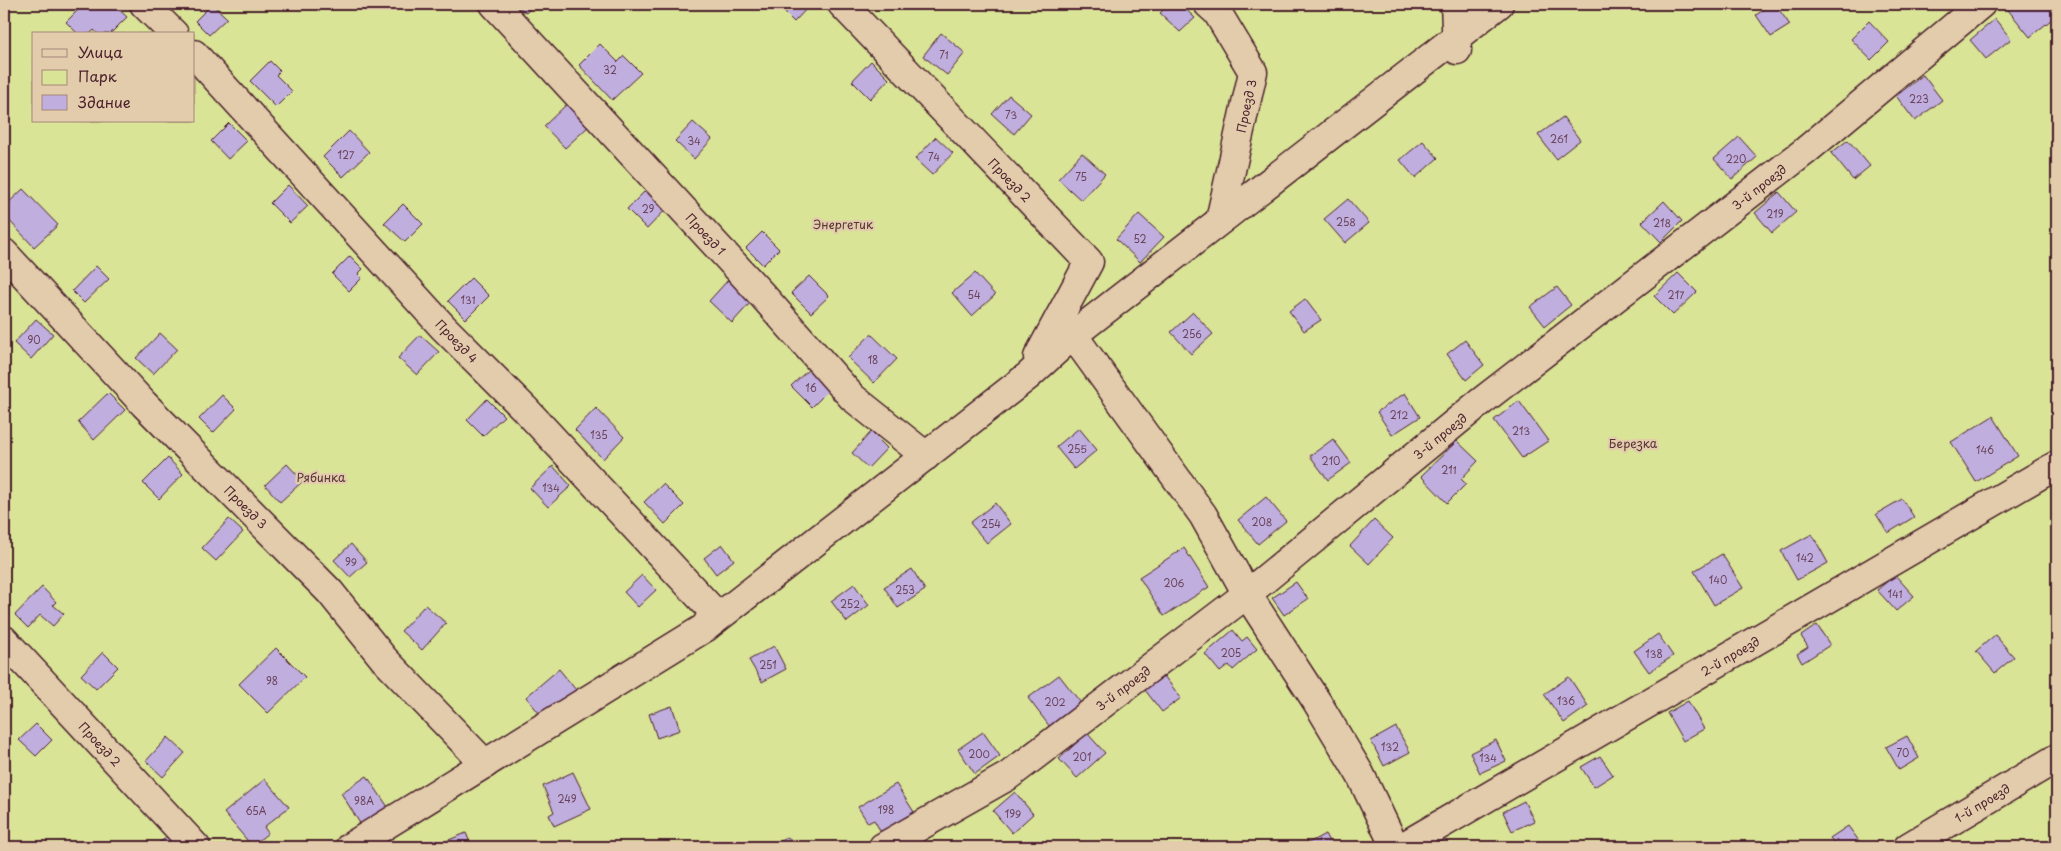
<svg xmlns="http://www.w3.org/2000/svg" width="2061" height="851" viewBox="0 0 2061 851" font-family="'Playpen Sans',sans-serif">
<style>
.green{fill:#d9e497;stroke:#928261;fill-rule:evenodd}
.building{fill:#c0aedf;stroke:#4a1f2b}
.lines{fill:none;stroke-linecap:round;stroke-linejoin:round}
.minor-casing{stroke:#4a1f2b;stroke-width:31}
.minor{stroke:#e3ccac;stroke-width:28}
.labels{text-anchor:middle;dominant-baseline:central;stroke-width:4.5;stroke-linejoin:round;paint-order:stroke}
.number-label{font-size:10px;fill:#684358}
.street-label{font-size:12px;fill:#4a1f2b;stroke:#e3ccac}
.park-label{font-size:12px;fill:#583336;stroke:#e3ccac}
</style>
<rect width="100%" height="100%" fill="#e3ccac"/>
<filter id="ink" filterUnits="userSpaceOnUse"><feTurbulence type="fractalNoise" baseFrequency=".02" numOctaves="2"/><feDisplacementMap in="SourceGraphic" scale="10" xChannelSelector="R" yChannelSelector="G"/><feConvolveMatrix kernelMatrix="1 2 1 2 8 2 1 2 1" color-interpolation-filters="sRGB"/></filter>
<g filter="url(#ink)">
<path class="green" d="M4,4H2057V847H4ZM34,34H194V121H34Z"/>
<g class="building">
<path d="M84,4H113L127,17L110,34H98L94,30L90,34H78L66,22Z"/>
<path d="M212,4L227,18L209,35L195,21Z"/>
<path d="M516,4H535L526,13Z"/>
<path d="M780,4H811L794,22L778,6Z"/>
<path d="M1169,4H1180L1195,18L1180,32L1160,13Z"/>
<path d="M1772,4H1775L1790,25L1771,37L1756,15Z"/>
<path d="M2006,4H2051L2057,11V15L2030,37L2004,5Z"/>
<path d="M1995,19L2011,39L1986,59L1970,40Z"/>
<path d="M1869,21L1889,42L1871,60L1851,39Z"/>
<path d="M941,33L965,53L947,75L923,56Z"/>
<path d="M600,44L618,62L624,56L641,73L612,100L579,65Z"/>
<path d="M270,61L280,71L276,75L292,91L276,107L250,81Z"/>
<path d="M871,61L889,79L870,99L852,81Z"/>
<path d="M1923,75L1942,100L1915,121L1896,96Z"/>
<path d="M1009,95L1031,114L1014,134L992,114Z"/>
<path d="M567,104L589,126L565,148L544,126Z"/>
<path d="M1563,117L1580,140L1556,159L1538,135Z"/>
<path d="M693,122L712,139L694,159L675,141Z"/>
<path d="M229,123L247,141L228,159L211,141Z"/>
<path d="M349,131L369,152L343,177L323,157Z"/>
<path d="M936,137L953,153L932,175L915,159Z"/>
<path d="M1739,137L1757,157L1732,179L1714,159Z"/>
<path d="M1848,140L1870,166L1853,180L1831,153Z"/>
<path d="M1423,141L1438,158L1415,178L1400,160Z"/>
<path d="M1082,153L1105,174L1081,200L1058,179Z"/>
<path d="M288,185L308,206L290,223L270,203Z"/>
<path d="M649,187L669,206L647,229L627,209Z"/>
<path d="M23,189L58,225L34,247L4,215V207Z"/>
<path d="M1779,192L1796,212L1772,233L1755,213Z"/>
<path d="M1348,199L1369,223L1345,243L1324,219Z"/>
<path d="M1664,201L1682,221L1661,242L1642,222Z"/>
<path d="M403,204L423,224L405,242L384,223Z"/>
<path d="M1139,214L1164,237L1140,262L1116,239Z"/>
<path d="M762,232L779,249L763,265L746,248Z"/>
<path d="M350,256L363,269L358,274L362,278L349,291L332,274Z"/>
<path d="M96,266L109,279L84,303L72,291Z"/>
<path d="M975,273L995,295L972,316L952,293Z"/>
<path d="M1678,273L1697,292L1673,315L1654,296Z"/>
<path d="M809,276L829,296L811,313L791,293Z"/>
<path d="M471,278L489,296L466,319L448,301Z"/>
<path d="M728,280L751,302L732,323L709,301Z"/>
<path d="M1557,287L1571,305L1545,326L1530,307Z"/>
<path d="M1305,299L1321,320L1304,331L1289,311Z"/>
<path d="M1193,312L1213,334L1191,354L1171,332Z"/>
<path d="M36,319L53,334L31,359L14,343Z"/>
<path d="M160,333L177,349L153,374L136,358Z"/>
<path d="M871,334L897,359L874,383L848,358Z"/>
<path d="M420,335L439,352L417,375L398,358Z"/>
<path d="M1465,340L1484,365L1466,380L1447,354Z"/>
<path d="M810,368L830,389L812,407L791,386Z"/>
<path d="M108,393L125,410L94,440L78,422Z"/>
<path d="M1405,393L1420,417L1392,435L1377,412Z"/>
<path d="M222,395L236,409L213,433L199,419Z"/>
<path d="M487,399L504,416L483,436L467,420Z"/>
<path d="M1519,401L1548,441L1522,458L1494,420Z"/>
<path d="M596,408L624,437L603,459L575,430Z"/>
<path d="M1993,416L2018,456L1976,482L1951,442Z"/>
<path d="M1079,428L1097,450L1074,469L1056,447Z"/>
<path d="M871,432L887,448L868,468L852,453Z"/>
<path d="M1333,439L1351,463L1328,480L1310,456Z"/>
<path d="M1457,441L1478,461L1461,479L1466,484L1447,503L1421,476Z"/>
<path d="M168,458L183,474L159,499L143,483Z"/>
<path d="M287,464L303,481L280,502L265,485Z"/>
<path d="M553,466L571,486L548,507L530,488Z"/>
<path d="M663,484L684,505L665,524L644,502Z"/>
<path d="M1266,497L1286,521L1258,544L1238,520Z"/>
<path d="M1902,499L1914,517L1888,533L1876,514Z"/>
<path d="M995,503L1011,524L987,543L970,523Z"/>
<path d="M229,519L243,532L216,561L202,548Z"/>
<path d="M1374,520L1393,538L1369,564L1350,546Z"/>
<path d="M1812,534L1828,563L1797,580L1781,551Z"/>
<path d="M351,544L367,562L350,577L334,560Z"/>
<path d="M722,544L734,560L716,574L704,558Z"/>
<path d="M1184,548L1209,587L1164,616L1139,577Z"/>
<path d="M1722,554L1743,588L1714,605L1694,571Z"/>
<path d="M912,569L925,590L898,608L884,587Z"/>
<path d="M642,575L656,590L638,607L624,592Z"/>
<path d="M1895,575L1914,596L1896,611L1877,590Z"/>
<path d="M1296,582L1308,599L1284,615L1272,598Z"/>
<path d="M854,584L869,605L847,622L831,601Z"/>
<path d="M42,587L56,602L53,605L64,614L53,626L40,615L28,628L15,615Z"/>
<path d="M425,605L446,623L422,650L401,631Z"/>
<path d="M1817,625L1830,645L1802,663L1797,654L1808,647L1801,636Z"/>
<path d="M1233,630L1242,641L1247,637L1257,649L1233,670L1229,665L1220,672L1205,654Z"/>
<path d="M1658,634L1673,656L1649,672L1634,651Z"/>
<path d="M1995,635L2014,657L1995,673L1976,651Z"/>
<path d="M774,646L786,669L762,682L749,660Z"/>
<path d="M276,648L305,677L268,713L239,684Z"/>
<path d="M103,652L118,667L96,689L81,675Z"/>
<path d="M559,669L576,690L543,718L526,697Z"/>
<path d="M1059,675L1081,703L1050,727L1028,698Z"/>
<path d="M1164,676L1181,698L1162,712L1145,690Z"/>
<path d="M1569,677L1588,706L1564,723L1544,694Z"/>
<path d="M1688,701L1704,729L1683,741L1667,713Z"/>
<path d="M672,706L680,730L657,738L649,714Z"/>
<path d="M36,724L52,740L36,756L19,740Z"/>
<path d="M1396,727L1410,752L1384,766L1371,741Z"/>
<path d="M983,732L1000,756L975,774L958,749Z"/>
<path d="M1087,733L1105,753L1077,778L1059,759Z"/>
<path d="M1907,736L1919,758L1899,770L1886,747Z"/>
<path d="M168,737L185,753L163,777L146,761Z"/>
<path d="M1496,740L1506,761L1480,773L1470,753Z"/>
<path d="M1600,756L1613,775L1594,787L1581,767Z"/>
<path d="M573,772L591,809L554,826L549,815L554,812L543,786Z"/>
<path d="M367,776L388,807L361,825L341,793Z"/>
<path d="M265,779L289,807L264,827L268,833L252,846L224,813Z"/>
<path d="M896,784L914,812L881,832L874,820L868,823L858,807Z"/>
<path d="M1015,792L1033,814L1012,833L993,811Z"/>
<path d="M1524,801L1534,821L1512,831L1503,812Z"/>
<path d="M1848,826L1862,845L1858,847H1837L1830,838Z"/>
<path d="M466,833L472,847H435L434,846Z"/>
<path d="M1325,834L1332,847H1301Z"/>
<path d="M169,836L176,847H152Z"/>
<path d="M788,837L795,847H770Z"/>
</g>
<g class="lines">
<defs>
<g id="minor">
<path d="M144,4L174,34"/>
<path d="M494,4L763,296L852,397L926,456"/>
<path d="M842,4L1089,262L1038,357"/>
<path d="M1208,4L1217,12L1253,72L1220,220"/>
<path d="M1455,4L1457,50"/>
<path d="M194,54L443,327L527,411L713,611L706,627"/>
<path d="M4,253L144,404L330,592L384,659L485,764"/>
<path d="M1073,335L1203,515L1247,594L1317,702L1360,774L1395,847"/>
<path d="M4,640L196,847"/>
<path d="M350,847L706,627L1028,376L1073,335L1499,4"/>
<path d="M883,847L1008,776L1247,594L1478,404L1804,152L1981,4"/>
<path d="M1402,847L2057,465"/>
<path d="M1908,847L2057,758"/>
</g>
</defs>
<use href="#minor" class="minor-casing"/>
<use href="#minor" class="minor"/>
</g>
</g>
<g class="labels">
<g class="number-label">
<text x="944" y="54">71</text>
<text x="610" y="69">32</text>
<text x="1919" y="98">223</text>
<text x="1011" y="114">73</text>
<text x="1559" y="138">261</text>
<text x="694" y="140">34</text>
<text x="346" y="154">127</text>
<text x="934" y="156">74</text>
<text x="1736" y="158">220</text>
<text x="1081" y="176">75</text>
<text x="648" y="208">29</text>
<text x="1775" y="213">219</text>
<text x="1346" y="221">258</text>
<text x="1662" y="222">218</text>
<text x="1140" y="238">52</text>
<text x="974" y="294">54</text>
<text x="1676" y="294">217</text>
<text x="468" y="299">131</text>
<text x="1192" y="333">256</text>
<text x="34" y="339">90</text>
<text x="873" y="359">18</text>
<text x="811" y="387">16</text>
<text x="1399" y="414">212</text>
<text x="1521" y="430">213</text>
<text x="599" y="434">135</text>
<text x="1077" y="448">255</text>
<text x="1985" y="449">146</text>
<text x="1331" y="460">210</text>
<text x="1449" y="469">211</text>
<text x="551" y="487">134</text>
<text x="1262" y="521">208</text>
<text x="991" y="523">254</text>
<text x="1805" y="557">142</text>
<text x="351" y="561">99</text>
<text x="1718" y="579">140</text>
<text x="1174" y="582">206</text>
<text x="905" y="589">253</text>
<text x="1895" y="593">141</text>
<text x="850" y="603">252</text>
<text x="1231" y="652">205</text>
<text x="1654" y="653">138</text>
<text x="768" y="664">251</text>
<text x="272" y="680">98</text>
<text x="1566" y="700">136</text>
<text x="1055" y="701">202</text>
<text x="1390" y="746">132</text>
<text x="1903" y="752">70</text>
<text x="979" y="753">200</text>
<text x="1082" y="756">201</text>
<text x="1488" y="757">134</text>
<text x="567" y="798">249</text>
<text x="364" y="800">98А</text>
<text x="886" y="809">198</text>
<text x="256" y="810">65А</text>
<text x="1013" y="813">199</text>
</g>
<g class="street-label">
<text transform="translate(1246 106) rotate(-78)">Проезд 3</text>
<text transform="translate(1010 180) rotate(46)">Проезд 2</text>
<text transform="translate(1759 187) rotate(-38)">3-й проезд</text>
<text transform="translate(706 234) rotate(47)">Проезд 1</text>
<text transform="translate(457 341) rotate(46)">Проезд 4</text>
<text transform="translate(1440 436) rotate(-39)">3-й проезд</text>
<text transform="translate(246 507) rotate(45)">Проезд 3</text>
<text transform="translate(1730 656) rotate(-30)">2-й проезд</text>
<text transform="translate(1123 688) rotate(-37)">3-й проезд</text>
<text transform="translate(100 744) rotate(47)">Проезд 2</text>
<text transform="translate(1982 803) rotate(-31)">1-й проезд</text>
</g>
<g class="park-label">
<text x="843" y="224">Энергетик</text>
<text x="1633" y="443">Березка</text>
<text x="321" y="477">Рябинка</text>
</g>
</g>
<rect width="2061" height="851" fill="none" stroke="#e3ccac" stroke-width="20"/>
<rect x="10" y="10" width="2041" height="831" fill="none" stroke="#4a1f2b" stroke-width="2" filter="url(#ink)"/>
<rect x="32" y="32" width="162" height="90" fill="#e3ccac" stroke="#a68778"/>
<rect x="42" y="49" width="25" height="8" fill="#e3ccac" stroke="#a68778"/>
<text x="78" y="58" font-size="15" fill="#4a1f2b">Улица</text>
<rect x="42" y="70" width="25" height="15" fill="#d9e497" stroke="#a68778"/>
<text x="78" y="82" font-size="15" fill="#4a1f2b">Парк</text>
<rect x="42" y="95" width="25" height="15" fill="#c0aedf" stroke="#a68778"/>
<text x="78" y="108" font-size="15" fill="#4a1f2b">Здание</text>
</svg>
